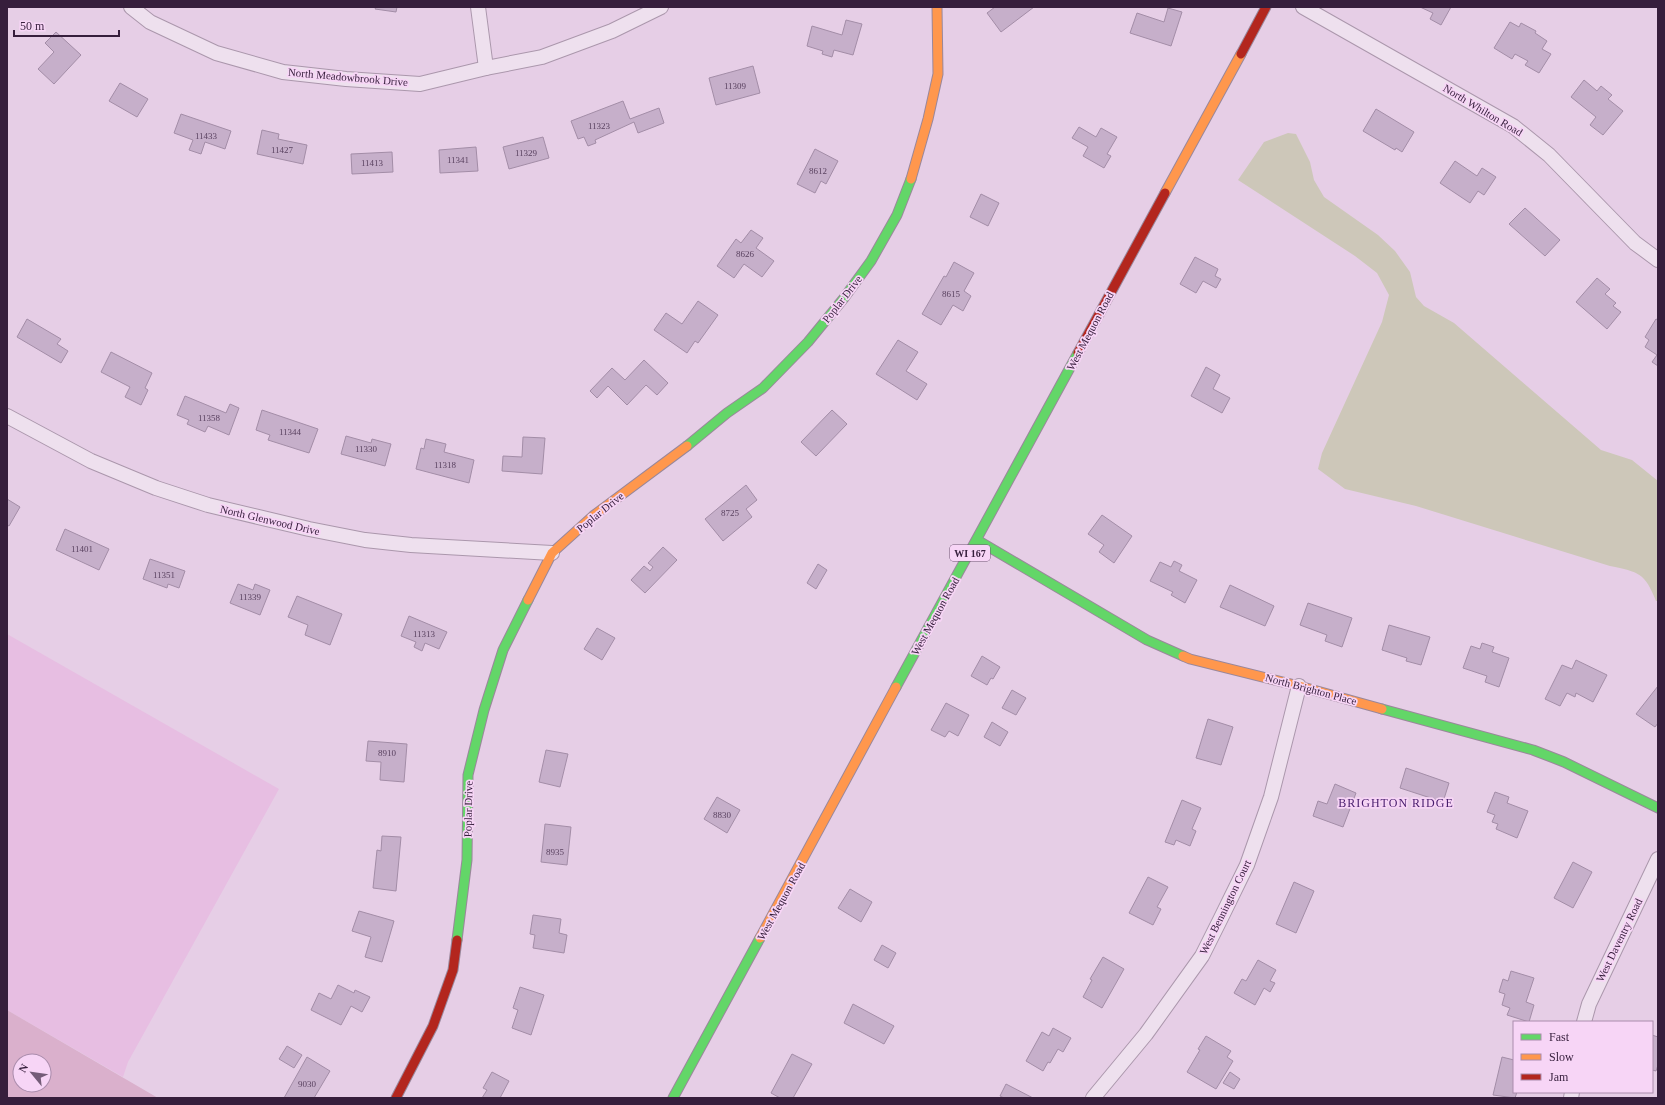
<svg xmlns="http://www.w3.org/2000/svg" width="1665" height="1105" viewBox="0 0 1665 1105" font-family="'Times New Roman',serif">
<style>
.farmland{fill:#e7bee2}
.green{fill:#dab0cc;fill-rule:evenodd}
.water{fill:#cdc7b9}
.building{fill:#c6afca;stroke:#a38da7}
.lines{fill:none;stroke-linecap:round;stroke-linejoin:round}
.street-casing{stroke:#ab97ac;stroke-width:16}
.fast-casing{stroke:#9a879b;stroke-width:11}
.slow-casing{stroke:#9a879b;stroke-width:11}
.jam-casing{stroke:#9a879b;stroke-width:11}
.street{stroke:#eee0ee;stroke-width:14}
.fast{stroke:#63d668;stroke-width:9}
.slow{stroke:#ff974d;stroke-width:9}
.jam{stroke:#b3261e;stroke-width:9}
.labels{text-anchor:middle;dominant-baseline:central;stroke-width:3.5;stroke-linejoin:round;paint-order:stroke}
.number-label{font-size:9px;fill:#5a4260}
.shield{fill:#f7d5f6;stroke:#705574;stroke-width:1}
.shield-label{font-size:10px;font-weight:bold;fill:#361e3c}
.street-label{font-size:11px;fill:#361e3c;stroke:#f7d5f6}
.neighbourhood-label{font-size:12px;letter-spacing:1px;fill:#461b6b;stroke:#f7d5f6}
</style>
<rect width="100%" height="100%" fill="#e6cee6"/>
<path class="farmland" d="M7,634L279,789L128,1062L123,1077L7,1010Z"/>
<path class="green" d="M7,1010L158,1098H7ZM20,1061H44V1085H20Z"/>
<path class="water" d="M1288,133L1296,134L1310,162L1314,180L1324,197L1378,235L1395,251L1410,272L1416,297L1424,306L1454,323L1601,450L1632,460L1658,481V601H1656C1645,573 1639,572 1610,566L1416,506L1345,489L1318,469L1322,453L1382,322L1389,295L1377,273L1355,256L1238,180L1264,142Z"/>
<g class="building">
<path d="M376,7H397L396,12L375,9Z"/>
<path d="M995,7H1034L1001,32L987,13Z"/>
<path d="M1420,7H1451L1441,25L1430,19L1433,13Z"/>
<path d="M1168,8L1182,12L1171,46L1130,33L1137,13L1164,22Z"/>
<path d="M846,20L862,24L853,55L834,50L832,57L822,54L823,51L807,46L812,26L842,35Z"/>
<path d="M1510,22L1519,27L1521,23L1536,31L1535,33L1547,41L1542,49L1551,54L1539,73L1525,65L1528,61L1515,54L1512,59L1494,48Z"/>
<path d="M56,32L81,55L54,84L38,69L54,52L45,43Z"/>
<path d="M753,66L760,93L716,105L709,78Z"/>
<path d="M1584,80L1597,91L1601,86L1612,95L1608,99L1623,111L1603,135L1590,125L1596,117L1571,97Z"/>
<path d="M120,83L148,99L137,117L109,101Z"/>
<path d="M623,101L630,119L659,108L664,123L638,133L634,122L595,140L596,143L588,146L584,137L578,139L571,121Z"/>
<path d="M1376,109L1414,132L1402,152L1396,148L1395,150L1363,131Z"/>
<path d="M181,114L231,131L225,149L205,142L201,154L189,150L193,140L174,133Z"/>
<path d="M1079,127L1096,137L1101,128L1117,137L1107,154L1111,156L1104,168L1083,156L1088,147L1072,138Z"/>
<path d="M262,130L279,134L278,139L307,145L303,164L257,154Z"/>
<path d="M543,137L549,158L509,169L503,147Z"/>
<path d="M476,147L478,171L440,173L439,150Z"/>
<path d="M815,149L838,161L826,184L821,181L815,193L797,184Z"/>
<path d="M392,152L393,172L352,174L351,154Z"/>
<path d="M1455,161L1477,176L1482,168L1496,177L1484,195L1478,191L1470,203L1440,183Z"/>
<path d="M981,194L999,203L988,226L970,217Z"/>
<path d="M1525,208L1560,240L1545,256L1509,224Z"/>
<path d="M751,230L763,238L756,248L774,261L762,277L744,264L734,278L717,266L736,239L741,243Z"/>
<path d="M1195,257L1218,269L1215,276L1221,279L1216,288L1203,281L1196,293L1180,284Z"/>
<path d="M954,262L974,273L964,291L971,296L963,311L953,305L941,325L922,314L944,276L946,277Z"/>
<path d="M1597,278L1610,289L1605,294L1616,303L1613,306L1621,312L1607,329L1576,302Z"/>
<path d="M698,301L718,315L698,343L695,341L687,353L654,330L666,313L682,324Z"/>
<path d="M27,319L61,339L57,344L68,351L61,363L17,337Z"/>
<path d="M1656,319L1658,320V366L1652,362L1657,355L1645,347L1649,340L1645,337Z"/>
<path d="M898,340L918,352L906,371L927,384L917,400L876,374Z"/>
<path d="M111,352L152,373L145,388L148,390L141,405L125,397L130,387L101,372Z"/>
<path d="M644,360L668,383L657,395L646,385L627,405L608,386L597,398L590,391L612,368L625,380Z"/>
<path d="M1206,367L1220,375L1213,389L1230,398L1222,413L1191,396Z"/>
<path d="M185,396L226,413L230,404L239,408L229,435L208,426L205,432L187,424L189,420L177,415Z"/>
<path d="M262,410L318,429L309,453L268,440L270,435L256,430Z"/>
<path d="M832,410L847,424L816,456L801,442Z"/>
<path d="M346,436L371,443L372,439L391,444L385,466L341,454Z"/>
<path d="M523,437L545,438L542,474L502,471L503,456L522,457Z"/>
<path d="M426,439L446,444L444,452L474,460L469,483L416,469L421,448L424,449Z"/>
<path d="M746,485L757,500L746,509L752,517L723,541L705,519Z"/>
<path d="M7,499L20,507L9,526L7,525Z"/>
<path d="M1102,515L1132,536L1114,563L1099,552L1104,545L1088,534Z"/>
<path d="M65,529L109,549L99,570L56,550Z"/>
<path d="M663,547L677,560L645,593L631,580L644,566L650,571L653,567L648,563Z"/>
<path d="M150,559L185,571L179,588L168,584L167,588L143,579Z"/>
<path d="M1174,561L1182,565L1179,571L1197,580L1185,603L1171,595L1173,592L1150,581L1160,562L1171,567Z"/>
<path d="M818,564L827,570L816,589L807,583Z"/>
<path d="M238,584L253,590L255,584L270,590L260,615L230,603Z"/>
<path d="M1230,585L1274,606L1265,626L1220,607Z"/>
<path d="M297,596L342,614L330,645L305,635L308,625L288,617Z"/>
<path d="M1308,603L1352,618L1342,647L1325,641L1327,635L1300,625Z"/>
<path d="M409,616L447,632L439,649L425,643L422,651L414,647L416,642L401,636Z"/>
<path d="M1389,625L1430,637L1421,665L1406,661L1407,658L1382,650Z"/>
<path d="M597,628L615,638L602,660L584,649Z"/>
<path d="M1482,643L1494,647L1492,652L1509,658L1499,687L1485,682L1487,676L1463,668L1471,646L1480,649Z"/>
<path d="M982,656L1000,667L993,679L991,678L987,685L971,676Z"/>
<path d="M1576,660L1607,675L1593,702L1576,693L1575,697L1567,693L1560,706L1545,699L1562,665L1572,669Z"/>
<path d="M1658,686V723L1655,727L1636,714Z"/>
<path d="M1012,690L1026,698L1016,715L1002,708Z"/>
<path d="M946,703L969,715L958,736L949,731L945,737L931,730Z"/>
<path d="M1208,719L1233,727L1221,765L1196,758Z"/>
<path d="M992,722L1008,732L1000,746L984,737Z"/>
<path d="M368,741L407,744L404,782L380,780L381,762L366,761Z"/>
<path d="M546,750L568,754L560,787L539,782Z"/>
<path d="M1406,768L1449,783L1443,802L1400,788Z"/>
<path d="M1335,784L1356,793L1343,827L1313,816L1318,801L1327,804Z"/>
<path d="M1495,792L1509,797L1507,803L1528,811L1517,838L1496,829L1498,824L1492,822L1495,815L1487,812Z"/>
<path d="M717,797L740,810L727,833L704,819Z"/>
<path d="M1182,800L1201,808L1192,829L1196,831L1190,846L1176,840L1174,845L1165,842Z"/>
<path d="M545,824L571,827L567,865L541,862Z"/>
<path d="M382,836L401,837L396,891L373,888L377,850L381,851Z"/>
<path d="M1573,862L1592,872L1573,908L1554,898Z"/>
<path d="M1148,877L1168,887L1157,907L1161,909L1153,925L1129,913Z"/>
<path d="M1294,882L1314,891L1296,933L1276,924Z"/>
<path d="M850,889L872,902L861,922L838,908Z"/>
<path d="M359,911L394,921L382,962L365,957L371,937L352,931Z"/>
<path d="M533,915L561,919L559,933L567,935L564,953L533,948L535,935L530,934Z"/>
<path d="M882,945L896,953L888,968L874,960Z"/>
<path d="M1103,957L1124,969L1102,1008L1083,997L1092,980L1090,979Z"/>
<path d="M1258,960L1276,970L1270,981L1275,983L1270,992L1264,988L1255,1005L1234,993L1242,979L1246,981Z"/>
<path d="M1511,971L1534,978L1526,1002L1534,1005L1529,1022L1507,1015L1510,1008L1502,1005L1505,994L1499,992L1503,979L1508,981Z"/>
<path d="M338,985L354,993L355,990L370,997L362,1012L351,1006L341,1025L311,1010L319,993L331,999Z"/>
<path d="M520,987L544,995L531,1035L512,1028L518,1010L513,1008Z"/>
<path d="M853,1004L894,1026L884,1044L844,1023Z"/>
<path d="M1053,1028L1071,1038L1063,1052L1058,1049L1050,1063L1048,1062L1043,1071L1026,1061L1042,1032L1049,1036Z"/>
<path d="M1652,1035L1658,1037V1065L1656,1071L1652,1070Z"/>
<path d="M1206,1036L1231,1051L1227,1057L1233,1061L1216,1089L1187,1072L1200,1050L1198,1049Z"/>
<path d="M287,1046L302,1055L294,1068L279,1059Z"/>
<path d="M792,1054L812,1064L793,1098H780L771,1093Z"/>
<path d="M307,1057L330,1071L314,1098H284Z"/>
<path d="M1502,1057L1514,1060V1092H1517L1515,1098L1493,1095Z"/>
<path d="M492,1072L509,1081L500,1098H482L487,1090L483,1088Z"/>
<path d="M1230,1072L1240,1079L1234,1089L1223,1083Z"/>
<path d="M1006,1084L1033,1098H1004L1000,1096Z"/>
</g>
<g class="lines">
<defs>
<g id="street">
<path d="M131,7L150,22L216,53L283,72L346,79L420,84L486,68L542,57L612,31L661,7"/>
<path d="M478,7L486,68"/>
<path d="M1303,7L1513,126L1549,155L1635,243L1658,260"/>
<path d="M7,416L91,461L156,488L208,505L309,529L365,540L411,545L552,553"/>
<path d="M1584,1022L1589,1004L1658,859"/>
<path d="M1093,1098L1146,1034L1202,956L1221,918L1247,865L1271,797L1299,686"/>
<path d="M1571,1098L1572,1092"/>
</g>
<g id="fast">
<path d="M687,446L727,413L763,388L808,342L844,298L871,261L897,215L911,179"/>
<path d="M977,540L1147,640L1183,656"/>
<path d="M896,687L1078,353"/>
<path d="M1382,709L1533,750L1564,762L1658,808"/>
<path d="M457,940L467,860L468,775L484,710L503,650L528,600"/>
<path d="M673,1098L760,938"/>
</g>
<g id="slow">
<path d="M911,179L928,119L938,74L937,7"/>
<path d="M1165,193L1241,54"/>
<path d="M528,600L552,553L593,516L687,446"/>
<path d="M1183,656L1190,659L1299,686L1382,709"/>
<path d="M760,938L896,687"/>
</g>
<g id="jam">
<path d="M1241,54L1266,7"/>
<path d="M1078,353L1165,193"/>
<path d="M396,1098L433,1026L453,970L457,940"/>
</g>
</defs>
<use href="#street" class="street-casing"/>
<use href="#fast" class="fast-casing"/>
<use href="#slow" class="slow-casing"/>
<use href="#jam" class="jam-casing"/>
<use href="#street" class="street"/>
<use href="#fast" class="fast"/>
<use href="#slow" class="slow"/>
<use href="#jam" class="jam"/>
</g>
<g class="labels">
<g class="number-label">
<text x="735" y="86">11309</text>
<text x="599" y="126">11323</text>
<text x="206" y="136">11433</text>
<text x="282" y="150">11427</text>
<text x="526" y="153">11329</text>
<text x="458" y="160">11341</text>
<text x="372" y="163">11413</text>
<text x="818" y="171">8612</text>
<text x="745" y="254">8626</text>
<text x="951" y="294">8615</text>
<text x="209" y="418">11358</text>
<text x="290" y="432">11344</text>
<text x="366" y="449">11330</text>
<text x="445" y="465">11318</text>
<text x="730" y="513">8725</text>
<text x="82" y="549">11401</text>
<text x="164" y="575">11351</text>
<text x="250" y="597">11339</text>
<text x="424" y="634">11313</text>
<text x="387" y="753">8910</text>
<text x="722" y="815">8830</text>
<text x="555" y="852">8935</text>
<text x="307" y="1084">9030</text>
</g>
<rect class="shield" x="950" y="545" width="40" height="16" rx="3"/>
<g class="shield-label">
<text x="970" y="553">WI 167</text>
</g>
<g class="street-label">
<text transform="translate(348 77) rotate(5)">North Meadowbrook Drive</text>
<text transform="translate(1483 110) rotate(31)">North Whilton Road</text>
<text transform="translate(842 299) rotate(-52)">Poplar Drive</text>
<text transform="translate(1090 331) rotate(-62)">West Mequon Road</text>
<text transform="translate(600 512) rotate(-39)">Poplar Drive</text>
<text transform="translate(270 520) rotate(13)">North Glenwood Drive</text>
<text transform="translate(935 616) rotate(-61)">West Mequon Road</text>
<text transform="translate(1311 689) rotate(15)">North Brighton Place</text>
<text transform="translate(468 809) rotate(-89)">Poplar Drive</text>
<text transform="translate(781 901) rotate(-61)">West Mequon Road</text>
<text transform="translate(1225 907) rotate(-64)">West Bennington Court</text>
<text transform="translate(1619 940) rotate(-64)">West Daventry Road</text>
</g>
<g class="neighbourhood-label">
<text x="1396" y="803">BRIGHTON RIDGE</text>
</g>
</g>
<rect width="1665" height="1105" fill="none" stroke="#361e3c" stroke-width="16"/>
<rect x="1513" y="1021" width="140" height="72" fill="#f7d5f6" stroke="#aa8cac"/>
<rect x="1521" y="1034" width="20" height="6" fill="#63d668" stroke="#aa8cac"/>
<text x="1549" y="1041" font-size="12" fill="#361e3c">Fast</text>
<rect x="1521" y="1054" width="20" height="6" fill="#ff974d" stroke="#aa8cac"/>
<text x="1549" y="1061" font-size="12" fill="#361e3c">Slow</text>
<rect x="1521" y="1074" width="20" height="6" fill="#b3261e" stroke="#aa8cac"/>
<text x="1549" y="1081" font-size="12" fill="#361e3c">Jam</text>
<g transform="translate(32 1073) rotate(299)"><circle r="19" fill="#f7d5f6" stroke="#aa8cac"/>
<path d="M0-3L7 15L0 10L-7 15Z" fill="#745c78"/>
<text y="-6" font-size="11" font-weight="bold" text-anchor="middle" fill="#361e3c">N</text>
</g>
<path d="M14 30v6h105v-6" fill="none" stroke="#361e3c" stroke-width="2"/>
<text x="20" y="30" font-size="12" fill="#361e3c" stroke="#f7d5f6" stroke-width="3" paint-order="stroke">50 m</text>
</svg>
